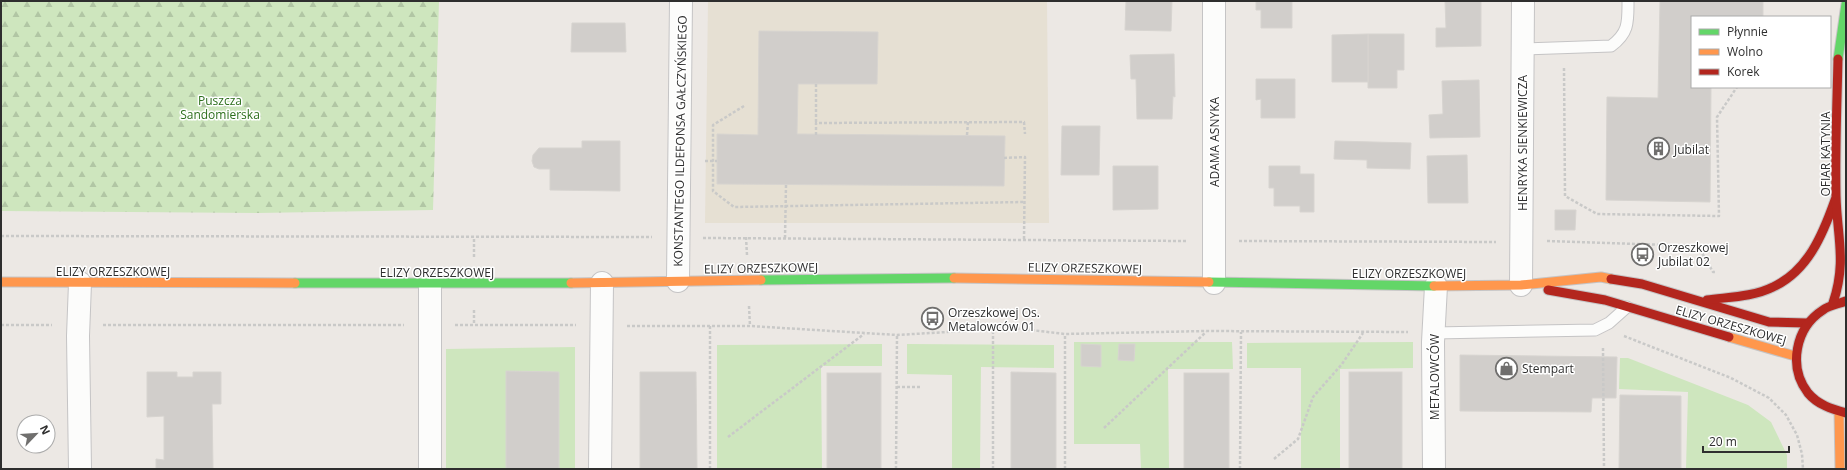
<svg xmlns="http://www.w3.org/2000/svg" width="1847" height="470" viewBox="0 0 1847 470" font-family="'Open Sans',sans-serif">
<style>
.education{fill:#e6e0d3}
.green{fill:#cee6be}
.forest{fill:url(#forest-firs)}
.building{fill:#d1cecb;stroke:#d7d4d0}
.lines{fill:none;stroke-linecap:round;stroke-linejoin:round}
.lane-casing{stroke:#c5c4c5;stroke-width:13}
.street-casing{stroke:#c5c4c5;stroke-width:24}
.fast-casing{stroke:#c5c4c5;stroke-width:11}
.slow-casing{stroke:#c5c4c5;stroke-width:11}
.jam-casing{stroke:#c5c4c5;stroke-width:11}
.path{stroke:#c9c9c8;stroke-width:2.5;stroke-dasharray:3 2;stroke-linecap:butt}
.lane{stroke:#fcfcfb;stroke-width:11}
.street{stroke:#fcfcfb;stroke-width:22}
.fast{stroke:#63d668;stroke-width:9}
.slow{stroke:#ff974d;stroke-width:9}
.jam{stroke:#b3261e;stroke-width:9}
.labels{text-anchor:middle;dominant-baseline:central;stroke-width:3;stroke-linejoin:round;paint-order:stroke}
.park-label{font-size:12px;fill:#2c6e1b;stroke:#fff}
.street-label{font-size:12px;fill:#2e2e2e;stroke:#fff}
.poi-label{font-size:12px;fill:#2e2e2e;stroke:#fff;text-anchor:start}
</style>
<defs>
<pattern id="forest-firs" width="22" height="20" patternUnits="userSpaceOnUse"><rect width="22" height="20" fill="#cee6be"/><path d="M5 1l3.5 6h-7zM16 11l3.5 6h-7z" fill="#b1c6a4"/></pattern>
</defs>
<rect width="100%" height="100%" fill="#ece8e4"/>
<path class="education" d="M708,1H1047L1049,223H705Z"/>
<g class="green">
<path d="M1074,342H1232L1233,369H1168L1169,469H1141L1140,444H1074Z"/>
<path d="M1413,342V368L1340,369V469H1301V368H1247V343Z"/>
<path d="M882,344V366H821L822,469H717V345Z"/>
<path d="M907,344L1054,345V368L981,367L980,469H952V375L907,374Z"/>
<path d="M575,347V469H446V349Z"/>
<path d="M1620,358H1628L1748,405L1771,422L1787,455V469H1686L1688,392L1619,389Z"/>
</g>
<path class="forest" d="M1,1H439L433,210L258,213L1,211Z"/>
<g class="building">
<path d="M1126,1H1172L1171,31L1125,30Z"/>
<path d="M1256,1H1292V28H1261V10H1256Z"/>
<path d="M1445,1H1481V46L1436,47V28H1446Z"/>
<path d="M1660,1H1763V17H1692V87H1711L1710,202L1606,200L1607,97L1658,98Z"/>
<path d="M572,23H625L626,52H571Z"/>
<path d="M759,31L878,32L877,84H798L797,134L1005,136L1004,186L717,184V134L758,135Z"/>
<path d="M1368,34H1404V70H1397V88H1368Z"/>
<path d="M1368,34V82H1332V35Z"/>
<path d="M1174,54L1175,97L1173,96L1172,119H1137L1136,79H1131L1130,55Z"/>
<path d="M1256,79H1295V118H1261V99L1256,100Z"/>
<path d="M1479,80L1480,137L1430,138L1429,115L1443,114L1442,81Z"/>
<path d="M1062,126H1100L1099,175H1061Z"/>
<path d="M582,141H620V191L550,190V169H539L534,167L532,161L533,155L539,148H582Z"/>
<path d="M1335,141L1411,143L1410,169L1367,168V160L1334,159Z"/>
<path d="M1467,155L1468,203H1428L1427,156Z"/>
<path d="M1113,166H1158V209L1113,210Z"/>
<path d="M1269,166H1300V174H1314V212H1300V206H1274V188H1269Z"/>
<path d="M1555,210H1576L1575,230H1555Z"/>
<path d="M1081,344L1101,345V367L1081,366Z"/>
<path d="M1119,344H1135L1134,361L1118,360Z"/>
<path d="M1460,355L1617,357L1616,398H1592L1591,412L1460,411Z"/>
<path d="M506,371L559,372V469H506Z"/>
<path d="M147,372H177V377H193V372H221V404H212L213,469H156V459L164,460V416L147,417Z"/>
<path d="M640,372H696L697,469H640Z"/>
<path d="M1011,372L1056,373V469H1011Z"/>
<rect x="1349" y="372" width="53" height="97"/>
<rect x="827" y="373" width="54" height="96"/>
<rect x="1184" y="373" width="45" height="96"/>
<path d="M1620,395L1681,396V469H1619Z"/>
</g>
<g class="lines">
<defs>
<g id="lane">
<path d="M1523,49L1611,46C1629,33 1628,22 1628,1"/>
<path d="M1434,333L1595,330L1609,323L1627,307"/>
</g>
<g id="street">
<path d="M678,281L681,1"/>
<path d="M80,283L78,336L80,469"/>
<path d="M1214,283V1"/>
<path d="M430,284V469"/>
<path d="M1521,285L1523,1"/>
<path d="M600,469L602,283"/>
<path d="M1434,469L1433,342L1436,286"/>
</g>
<g id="fast">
<path d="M1838,59L1846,4"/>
<path d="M761,280L954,278"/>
<path d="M1209,282L1434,286"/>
<path d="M295,283H571"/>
</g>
<g id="slow">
<path d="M954,278L1209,282"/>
<path d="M1,282L295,283"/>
<path d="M571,283L761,280"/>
<path d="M1434,286L1521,285L1601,277L1611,279"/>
<path d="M1729,337L1795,356"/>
<path d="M1839,412L1840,469"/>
</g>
<g id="jam">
<path d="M1611,279L1642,284L1769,322L1806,323"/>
<path d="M1548,290L1605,300L1729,337"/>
<path d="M1707,300C1728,297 1753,297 1773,287C1808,271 1823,234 1835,200"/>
<path d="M1846,301C1839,304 1829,305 1823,310C1795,328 1788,367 1808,393C1818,405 1832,409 1846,413"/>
<path d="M1833,303C1847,262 1837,236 1836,196C1835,150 1837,104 1838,59"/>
</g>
</defs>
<use href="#lane" class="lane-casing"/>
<use href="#street" class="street-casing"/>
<use href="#fast" class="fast-casing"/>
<use href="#slow" class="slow-casing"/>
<use href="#jam" class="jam-casing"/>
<g class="path">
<path d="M1564,68L1565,196L1597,214L1719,216L1717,117L1737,87"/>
<path d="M816,84V123"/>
<path d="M744,106L713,125V191L734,207L1025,202"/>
<path d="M816,135V123L1024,122L1025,134"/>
<path d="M967,135L968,122"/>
<path d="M1004,158L1025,157L1024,240"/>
<path d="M705,161H717"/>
<path d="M1,236L652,237"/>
<path d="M746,237L747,255"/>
<path d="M703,238L1188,241"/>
<path d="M785,238L786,185"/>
<path d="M1239,241L1496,242"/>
<path d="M1547,241L1698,246L1713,272H1715"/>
<path d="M474,257V238"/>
<path d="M749,306L750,326"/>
<path d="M474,310V325"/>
<path d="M1,325H52"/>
<path d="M103,325H404"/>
<path d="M455,325H576"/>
<path d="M627,326H750L897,335L1014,328L1065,334L1206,331L1408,332"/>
<path d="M1624,336L1731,378L1769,398L1786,415L1797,435L1802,454L1803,469"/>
<path d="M1603,348L1604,469"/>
<path d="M897,387H921"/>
<path d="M1104,428L1206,332"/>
<path d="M728,437L864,334"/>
<path d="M1274,459L1298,439L1313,397L1342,364L1363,333"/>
<path d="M710,469V326"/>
<path d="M896,469L897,335"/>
<path d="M993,469V329"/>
<path d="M1065,469V334"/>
<path d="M1240,469L1241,332"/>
</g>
<use href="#lane" class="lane"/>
<use href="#street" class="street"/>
<use href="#fast" class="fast"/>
<use href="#slow" class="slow"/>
<use href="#jam" class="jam"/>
</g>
<defs>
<symbol id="building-ring" viewBox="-11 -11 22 22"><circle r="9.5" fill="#fff" stroke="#706f6e" stroke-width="1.5"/><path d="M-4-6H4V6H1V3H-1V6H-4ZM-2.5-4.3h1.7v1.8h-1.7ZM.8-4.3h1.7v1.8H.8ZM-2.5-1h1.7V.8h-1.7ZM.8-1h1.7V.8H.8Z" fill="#706f6e"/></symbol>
<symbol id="bus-ring" viewBox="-11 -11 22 22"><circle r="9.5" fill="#fff" stroke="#706f6e" stroke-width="1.5"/><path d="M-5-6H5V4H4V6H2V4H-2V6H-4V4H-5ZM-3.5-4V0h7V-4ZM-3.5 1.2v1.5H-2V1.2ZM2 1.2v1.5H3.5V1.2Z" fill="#706f6e"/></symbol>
<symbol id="shop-ring" viewBox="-11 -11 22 22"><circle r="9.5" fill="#fff" stroke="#706f6e" stroke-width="1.5"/><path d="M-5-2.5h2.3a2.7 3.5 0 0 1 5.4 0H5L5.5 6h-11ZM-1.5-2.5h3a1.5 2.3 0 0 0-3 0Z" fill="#706f6e"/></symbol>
</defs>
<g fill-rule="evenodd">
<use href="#building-ring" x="1646" y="136" width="25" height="25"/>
<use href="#bus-ring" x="1630" y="242" width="25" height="25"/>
<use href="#bus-ring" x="920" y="306" width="25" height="25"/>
<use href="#shop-ring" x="1494" y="356" width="25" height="25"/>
</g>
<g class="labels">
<g class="park-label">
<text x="220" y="100">Puszcza<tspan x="220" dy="14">Sandomierska</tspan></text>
</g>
<g class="street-label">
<text transform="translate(680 141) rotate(-89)">KONSTANTEGO ILDEFONSA GAŁCZYŃSKIEGO</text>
<text transform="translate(1214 142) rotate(-90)">ADAMA ASNYKA</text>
<text transform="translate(1522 143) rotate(-90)">HENRYKA SIENKIEWICZA</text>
<text transform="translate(1825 154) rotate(-90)">OFIAR KATYNIA</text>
<text transform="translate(761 268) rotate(-1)">ELIZY ORZESZKOWEJ</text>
<text transform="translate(1085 268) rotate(1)">ELIZY ORZESZKOWEJ</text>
<text x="113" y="271">ELIZY ORZESZKOWEJ</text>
<text x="437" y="272">ELIZY ORZESZKOWEJ</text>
<text x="1409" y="273">ELIZY ORZESZKOWEJ</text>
<text transform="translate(1731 325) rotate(16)">ELIZY ORZESZKOWEJ</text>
<text transform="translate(1434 377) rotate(-90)">METALOWCÓW</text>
</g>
<g class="poi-label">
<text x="1674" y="149">Jubilat</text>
<text x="1658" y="247">Orzeszkowej<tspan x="1658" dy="14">Jubilat 02</tspan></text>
<text x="948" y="312">Orzeszkowej Os.<tspan x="948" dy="14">Metalowców 01</tspan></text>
<text x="1522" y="368">Stempart</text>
</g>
</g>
<rect width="1847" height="470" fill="none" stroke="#2e2e2e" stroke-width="4"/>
<rect x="1691" y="16" width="140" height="72" fill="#ffffff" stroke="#ababab"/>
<rect x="1699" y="29" width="20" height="6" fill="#63d668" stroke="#ababab"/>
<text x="1727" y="36" font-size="12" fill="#2e2e2e">Płynnie</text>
<rect x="1699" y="49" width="20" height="6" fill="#ff974d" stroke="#ababab"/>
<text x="1727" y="56" font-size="12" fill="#2e2e2e">Wolno</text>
<rect x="1699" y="69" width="20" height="6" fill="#b3261e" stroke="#ababab"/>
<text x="1727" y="76" font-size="12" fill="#2e2e2e">Korek</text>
<g transform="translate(36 434) rotate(65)"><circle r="19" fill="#ffffff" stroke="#ababab"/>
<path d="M0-3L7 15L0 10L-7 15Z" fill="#706f6e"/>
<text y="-6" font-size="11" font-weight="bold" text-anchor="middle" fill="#2e2e2e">N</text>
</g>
<path d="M1703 446v6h86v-6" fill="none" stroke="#2e2e2e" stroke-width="2"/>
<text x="1709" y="446" font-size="12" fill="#2e2e2e" stroke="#ffffff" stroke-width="3" paint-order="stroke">20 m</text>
</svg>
